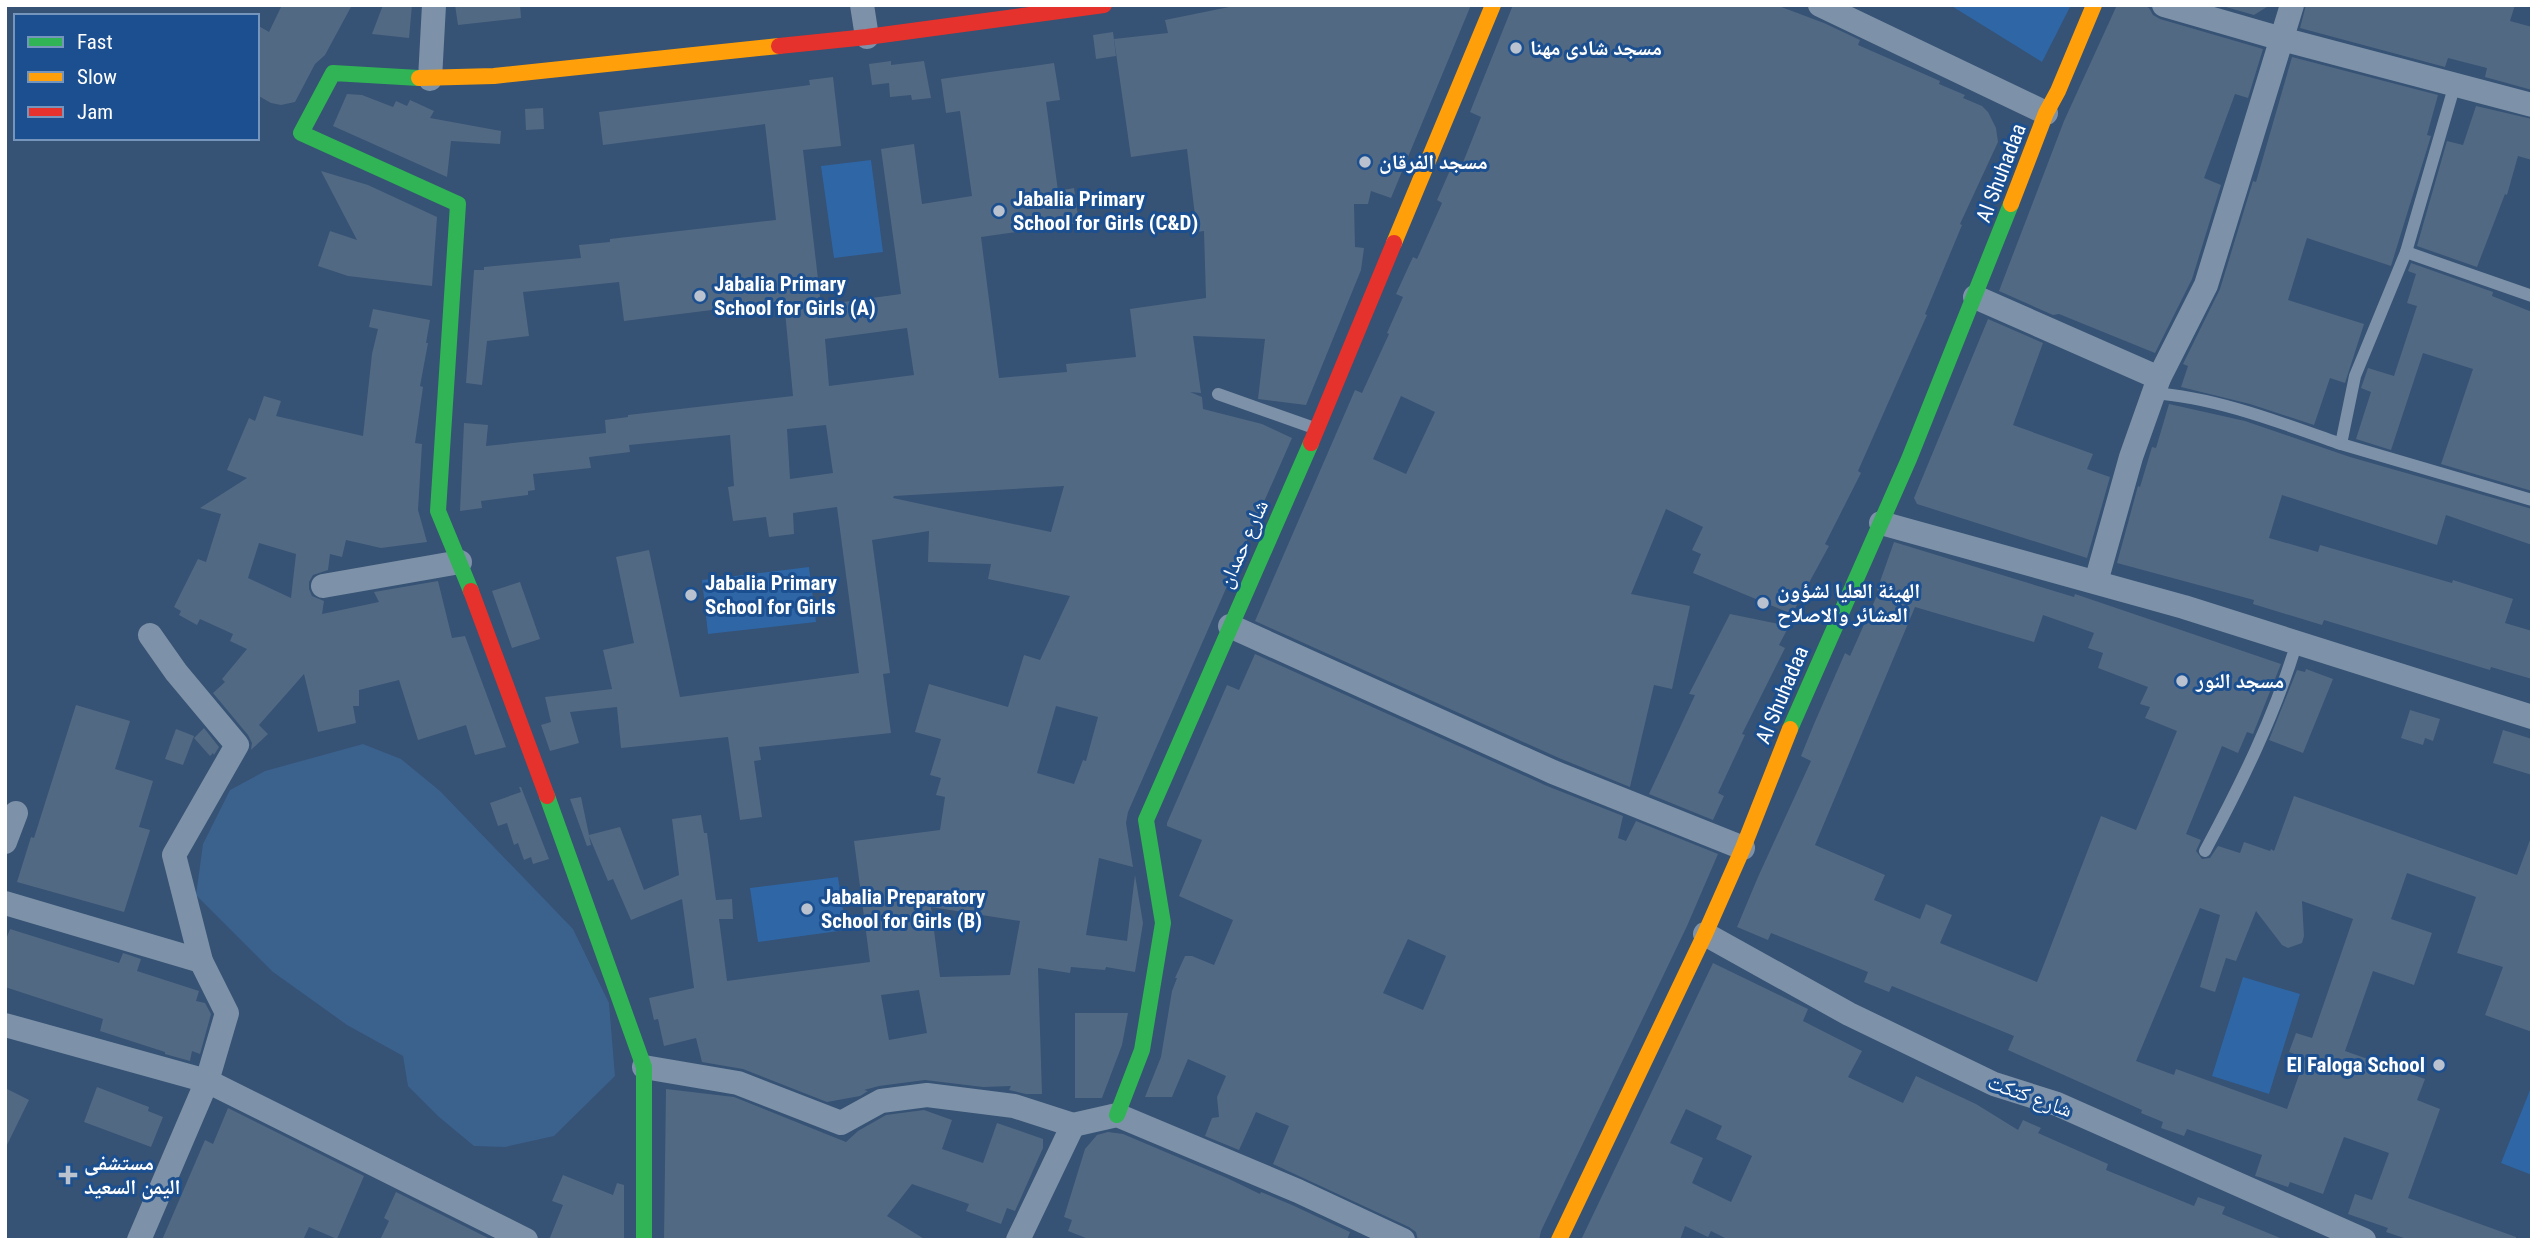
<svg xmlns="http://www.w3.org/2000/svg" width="2537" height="1245" viewBox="0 0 2537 1245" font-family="'Roboto Condensed','Noto Naskh Arabic',sans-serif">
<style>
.green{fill:#2f66a5}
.water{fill:#3b618d}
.building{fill:#526984;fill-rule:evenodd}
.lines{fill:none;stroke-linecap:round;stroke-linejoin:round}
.lane{stroke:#7d92a8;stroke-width:12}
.street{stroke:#7d92a8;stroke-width:24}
.fast{stroke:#30b455;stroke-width:16}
.slow{stroke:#ff9f0a;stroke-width:16}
.jam{stroke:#e5322d;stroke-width:16}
.poi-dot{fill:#b9c2ce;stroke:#1b4f8f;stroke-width:2.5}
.labels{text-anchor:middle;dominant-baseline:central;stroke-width:6;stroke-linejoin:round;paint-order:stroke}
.poi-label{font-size:21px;font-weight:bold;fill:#fff;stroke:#1b4f8f;text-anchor:start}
.street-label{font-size:21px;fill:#fff;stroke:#1b4f8f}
</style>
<rect width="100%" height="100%" fill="#365274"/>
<g class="green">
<path d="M1950,5H2071L2042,62Z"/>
<path d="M871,160L883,252L834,258L821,166Z"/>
<path d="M809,567L816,622L708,634L702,580Z"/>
<path d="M838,877L846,930L758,942L750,888Z"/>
<path d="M2243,977L2300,994L2269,1094L2212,1076Z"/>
<path d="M2532,1085V1175L2501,1163Z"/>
</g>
<path class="water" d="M363,744L401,759L440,791L573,929L609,1003L615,1076L554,1136L505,1147L474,1146L439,1117L408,1086L403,1056L347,1025L273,972L196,895L203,844L230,790L265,771Z"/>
<g class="building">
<path d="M282,5H352L325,55L315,64L295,102L281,105L271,103L257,95V25L269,32Z"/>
<path d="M383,5H412L409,38L372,34Z"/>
<path d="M455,5H520L521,18L458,25Z"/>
<path d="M1239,5H1471L1391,198L1371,191L1368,204H1354L1355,247L1364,248L1361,270L1306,405L1258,399L1265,339L1193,336L1201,393L1190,392L1202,397L1203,409L1262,424L1292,438L1128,812L1126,823L1133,867L1099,858L1086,935L1127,941L1135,875L1143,923L1135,972L1106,967L1105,970L1071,967L1070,973L1038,968L1042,1094H1026L1009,1090L1011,1086L983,1087L925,1080L879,1086L864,1090L868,1091L860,1096L827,1102L743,1069L702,1062L696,1038L664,1046L658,1019L654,1020L649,998L694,988L682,899L631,920L613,879L608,881L589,836L591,845L587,846L570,799L581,797L589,835L620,827L644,890L679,875L672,819L701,815L704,833H707L716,900L732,899L733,919H719L727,981L870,962L854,841L940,830L945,797L936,795L941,778L930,775L941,739L915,732L929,684L1008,707L1024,655L1040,660L1070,596L988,579L991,564L928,562L929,531L872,540L890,673L883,674L891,733L759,747L761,760L754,761L762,817L740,820L728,737L621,748L617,707L570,712L579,743L550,751L541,725L551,722L545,697L612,689L603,650L634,643L616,557L649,550L680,697L859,673L837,507L793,513L794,534L769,537L766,517L733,521L728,487L734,486L730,435L629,445L630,452L589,457L591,468L533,474L535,490L528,491V495L481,501L482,508L460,511L464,423L488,425L486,446L606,433L605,420L628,417V415L793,396L784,301L624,321L619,282L523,292L529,336L487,341L482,385L466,383L474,270H484V267L581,258L579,245L610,242V239L776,220L765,124L603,145L599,112L810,85L809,80L833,77L841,146L803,150L821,305L901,294L881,149L914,144L922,204L972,196L960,111L946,113L941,79L1054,63L1060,100L1046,102L1058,191L1074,188L1079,223L981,237L999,378L1067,372L1066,364L1136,357L1130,309L1206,298L1204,231L1197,232L1187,149L1131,157L1114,39L1168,33L1165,20ZM907,328L914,375L829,386L825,339ZM826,425L833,473L790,479L787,429ZM1064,486L1051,532L893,498L894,496ZM1056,706L1098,717L1086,761L1083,760L1074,784L1037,773ZM931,907L1020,921L1010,975L940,977ZM919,990L927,1033L889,1040L881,995Z"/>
<path d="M1513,5H1776L1824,23L1860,40L1858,45L1940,81L1939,84L1965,95L1963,98L1982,106L1988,112L1996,128L1998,142L1960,224L1962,225L1925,314L1927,315L1858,471L1861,473L1825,544L1829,546L1792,614L1693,573L1701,554L1692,550L1703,527L1666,509L1631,594L1690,606L1672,689L1654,685L1630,787L1559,758L1255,621L1355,390L1362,393L1389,334L1387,333L1403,297L1396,294L1413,257L1417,259L1442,203L1437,200L1454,161L1462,165L1481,117L1470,112ZM1401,396L1435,412L1406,474L1373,459Z"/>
<path d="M2117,5H2144L2149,8L2153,15L2160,19L2263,49L2248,98L2235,94L2204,178L2221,185L2192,279L2155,353L2059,314L2053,315L1999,291L2064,121Z"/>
<path d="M2219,5H2270L2254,15Z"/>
<path d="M2306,5H2515L2510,21L2532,27V90L2485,77L2487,68L2448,58L2445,67L2300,28Z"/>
<path d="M1113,32L1116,56L1096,59L1093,35Z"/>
<path d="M2292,57L2438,95L2427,135L2431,136L2391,266L2307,238L2288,300L2364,324L2345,383L2330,378L2314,425L2250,404L2181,387L2188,366L2183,364L2220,289L2253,181L2256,182Z"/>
<path d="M891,61V65L924,61L931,98L912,100L911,95L890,97L889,83L872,85L869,64Z"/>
<path d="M347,94L362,95L393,107L396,101L407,106L410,100L434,111L430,118L501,131L500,144L451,141L447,177L333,126Z"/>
<path d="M2476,106L2532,119V160L2518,156L2507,195L2505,194L2477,267L2417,246L2447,141L2463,145Z"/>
<path d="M543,108L544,129L526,130L525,109Z"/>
<path d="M321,171L368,185L437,217L432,286L348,276L318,266L330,231L357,240Z"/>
<path d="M2411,263L2493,292L2492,296L2532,312V491L2441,464L2473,369L2423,353L2391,450L2356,439L2371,392L2361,388L2368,368L2394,376L2417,306L2407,303L2416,274L2408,271Z"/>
<path d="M373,309L430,320L426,343H428L420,386L423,387L415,443L422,444L418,510L427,542L381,548L346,540L342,557L330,554L328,570L313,575L309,582V589L312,596L324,601L322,614L379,602L374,592L438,581L452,638L465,636L506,747L475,755L466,725L418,740L399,680L359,690V706H353L356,723L318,732L304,674L259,725L268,734L251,750L252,743L248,735L213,693L225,682L222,679L247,649L230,641L233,634L200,619L197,625L179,615L181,611L174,607L198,559L206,562L221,514L200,508L247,478L227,470L249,418L255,421L264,396L281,401L276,416L363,436L372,354L378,329L369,327ZM259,543L296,554L291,598L248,578Z"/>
<path d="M1988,319L2043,343L2013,425L2093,454L2087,469L2110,477L2087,558L1917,504L1914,498Z"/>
<path d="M2169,404L2245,421L2350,457L2532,509V545L2446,515L2437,545L2282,495L2269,538L2318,552L2320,545L2452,583L2453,580L2513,599L2505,623L2532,631V679L2491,667L2490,670L2324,620L2322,625L2253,604L2254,600L2117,563L2138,486L2140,487L2152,447L2156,448Z"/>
<path d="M1894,542L2074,597L2075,594L2281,664L2253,734L2247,732L2238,753L2222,746L2186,834L2201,840L2196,851L2202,859L2210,858L2218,846L2240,853L2244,842L2270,851L2271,849L2274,851L2294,796L2517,875L2530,840H2532V1032L2485,1015L2503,967L2457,953L2476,897L2407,873L2391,919L2432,933L2414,985L2373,971L2345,1051L2425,1079L2417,1100L2440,1109L2408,1198L2516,1237V1240H2410L2386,1232L2388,1228L2348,1214L2355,1194L2372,1200L2389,1153L2344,1137L2323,1194L2290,1182L2288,1187L2259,1177L2255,1176L2262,1155L2187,1129L2184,1136L2161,1128L2163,1122L2141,1113L2142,1110L2008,1050L2014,1036L1892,986L1889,992L1864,982L1868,972L1771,933L1768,940L1737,927L1758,877L1811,761L1801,756L1814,724L1845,653L1850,656L1879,591L1877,590ZM1915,607L2034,642L2043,615L2094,633L2088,648L2103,653L2098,668L2148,687L2140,704L2150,707L2145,718L2177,731L2136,830L2101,816L2037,982L1940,943L1952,915L1926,904L1920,919L1874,900L1885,875L1815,845ZM2302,901L2353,919L2312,1038L2296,1033L2289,1052L2305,1058L2287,1109L2176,1069L2174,1075L2136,1061L2200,908L2220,915L2200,987L2215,992L2226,958L2236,961L2256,911L2282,945L2288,948L2302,943L2304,936Z"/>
<path d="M520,582L540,639L512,648L492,591Z"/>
<path d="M1730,614L1789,626L1779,645L1785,648L1742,734L1745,735L1718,793L1724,796L1713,820L1649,794L1695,695L1689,694Z"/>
<path d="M1255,654L1547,786L1623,816L1618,838L1626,841L1636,821L1718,854L1687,926L1541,1231L1539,1240H1418L1416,1232L1409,1227L1273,1164L1289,1126L1256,1112L1239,1150L1205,1136L1212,1118L1219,1117L1217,1097L1226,1076L1188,1059L1172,1097H1145L1161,1057L1172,991L1177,978H1175L1185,956H1192L1214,965L1233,920L1179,896L1202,840L1167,826V823L1227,685L1239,690ZM1408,939L1446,956L1423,1010L1383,993Z"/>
<path d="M2306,669L2333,679L2303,753L2269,740L2297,670L2305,672Z"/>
<path d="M76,705L130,721L115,769L153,781L139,827L150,830L124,912L17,882L31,837L34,838Z"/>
<path d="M2410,710L2440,719L2433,741L2425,738L2423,745L2401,738Z"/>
<path d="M204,728L219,747L214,755L213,753L210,756L194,738Z"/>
<path d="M176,729L194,736L183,765L165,759Z"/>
<path d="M2503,730L2532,739V775L2493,763Z"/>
<path d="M519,787H521L549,859L533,864L531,857L524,860L518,843L514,845L507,823L498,826L490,803L521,792Z"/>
<path d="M10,929L119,963L123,953L141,959L137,971L199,991L196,1001L205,1003L211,1014L200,1054L192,1051L190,1061L165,1054V1052L100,1031L103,1019L5,987V942Z"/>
<path d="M1713,963L1808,1009L1803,1021L1862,1051L1848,1077L1903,1103L1916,1076L1976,1104L2018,1130L2023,1120L2041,1128L2038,1133L2108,1164L2106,1170L2194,1206L2198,1197L2225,1207L2222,1214L2285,1240H1729L1711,1231L1708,1237L1685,1226L1680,1240H1581ZM1686,1109L1722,1126L1716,1139L1752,1156L1731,1202L1692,1183L1703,1158L1670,1143Z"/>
<path d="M1075,1013H1128L1122,1045L1102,1098H1075Z"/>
<path d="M97,1087L149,1107L148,1111L163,1117L151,1147L84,1122Z"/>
<path d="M5,1088L29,1100L5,1149Z"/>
<path d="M666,1089L734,1097L846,1142L858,1131L886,1115L924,1110L952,1120L942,1149L983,1163L997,1123L1043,1139V1148L1015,1211L1007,1208L1001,1224L966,1211L969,1204L912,1184L887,1216L926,1240H664Z"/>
<path d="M228,1108L364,1176L337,1239L309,1227L303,1240H162L205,1140L213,1144Z"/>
<path d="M1108,1132L1123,1134L1227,1178L1260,1194L1261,1192L1292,1205L1350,1232L1347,1240H1091L1068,1231L1072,1220L1064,1217L1085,1149L1097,1135Z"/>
<path d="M563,1175L613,1195L617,1183L624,1185V1240H549L563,1205L552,1201Z"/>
<path d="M396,1192L492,1240H380L389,1221L384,1218Z"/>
</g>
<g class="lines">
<g class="lane">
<path d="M2455,84L2406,252L2355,376L2341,444L2532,500"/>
<path d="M2406,252L2532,296"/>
<path d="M2152,393C2215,397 2282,423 2341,444"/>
<path d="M1218,394L1317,429"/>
<path d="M2205,851C2241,784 2275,715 2297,642"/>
</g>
<g class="street">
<path d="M862,5L867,37"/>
<path d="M1820,5L2046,113"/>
<path d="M2164,5L2282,39L2532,105"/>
<path d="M430,79L434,5"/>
<path d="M1975,297L2159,378L2206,285L2292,5"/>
<path d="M1881,523L2184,607L2532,717"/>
<path d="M2096,582L2131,457L2159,378"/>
<path d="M323,586L460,562"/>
<path d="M1230,626L1553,772L1743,848"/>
<path d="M5,842L16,813"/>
<path d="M5,903L201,961"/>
<path d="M1705,934L1849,1014L1994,1084L2057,1104L2364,1240"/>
<path d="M5,1025L207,1081L526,1240"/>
<path d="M644,1067L738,1083L841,1123L881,1101L927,1095L1014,1106L1073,1125L1117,1115L1298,1191L1403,1240"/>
<path d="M139,1240L207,1081L227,1013L201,961L174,855L237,745L176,672L150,635"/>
<path d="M1018,1240L1073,1125"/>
</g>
<g class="fast">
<path d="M419,78L333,73L301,133L458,204L438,511L471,591"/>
<path d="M1790,729L1909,459L2011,204"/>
<path d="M547,796L644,1067V1240"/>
<path d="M1117,1115L1142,1050L1163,923L1146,820L1311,443"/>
</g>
<g class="slow">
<path d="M419,78L494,76L779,46"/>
<path d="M2011,204L2046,113L2058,91L2094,5"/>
<path d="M1394,243L1493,5"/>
<path d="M1559,1240L1705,934L1743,848L1790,729"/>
</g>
<g class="jam">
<path d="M779,46L867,37L1104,5"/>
<path d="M1311,443L1394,243"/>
<path d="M471,591L547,796"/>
</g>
</g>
<g class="poi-dot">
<circle cx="1516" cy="48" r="7"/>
<circle cx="1365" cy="162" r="7"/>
<circle cx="999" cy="211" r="7"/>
<circle cx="700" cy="296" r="7"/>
<circle cx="691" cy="595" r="7"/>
<circle cx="1763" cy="603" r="7"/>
<circle cx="2182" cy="681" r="7"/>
<circle cx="807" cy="909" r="7"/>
<circle cx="2439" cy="1065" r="7"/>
<path d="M64.5 1164.5h7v7h7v7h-7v7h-7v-7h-7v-7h7z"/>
</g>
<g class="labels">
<g class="poi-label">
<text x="1530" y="48">مسجد شادى مهنا</text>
<text x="1379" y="162">مسجد الفرقان</text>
<text x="1013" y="199">Jabalia Primary<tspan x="1013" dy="24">School for Girls (C&amp;D)</tspan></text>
<text x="714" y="284">Jabalia Primary<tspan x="714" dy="24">School for Girls (A)</tspan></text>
<text x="705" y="583">Jabalia Primary<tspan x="705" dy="24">School for Girls</tspan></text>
<text x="1777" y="591">الهيئة العليا لشؤون<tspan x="1777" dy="24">العشائر والاصلاح</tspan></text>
<text x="2196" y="681">مسجد النور</text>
<text x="821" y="897">Jabalia Preparatory<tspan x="821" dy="24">School for Girls (B)</tspan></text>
<text x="2425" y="1065" text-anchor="end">El Faloga School</text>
<text x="84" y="1163">مستشفى<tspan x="84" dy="24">اليمن السعيد</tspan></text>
</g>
<g class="street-label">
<text transform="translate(2001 173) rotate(-69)">Al Shuhadaa</text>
<text transform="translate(1243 544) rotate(-66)">شارع حمدان</text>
<text transform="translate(1782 695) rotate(-67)">Al Shuhadaa</text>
<text transform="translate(2030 1096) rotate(20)">شارع كتكت</text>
</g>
</g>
<rect width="2537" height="1245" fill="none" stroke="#ffffff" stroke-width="14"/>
<rect x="14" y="14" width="245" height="126" fill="#1b4f8f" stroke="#7695bc" stroke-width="2"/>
<rect x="28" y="37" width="35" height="10" fill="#30b455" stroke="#7695bc" stroke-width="2"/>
<text x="77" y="49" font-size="21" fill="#ffffff">Fast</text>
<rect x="28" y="72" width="35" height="10" fill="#ff9f0a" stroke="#7695bc" stroke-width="2"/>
<text x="77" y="84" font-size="21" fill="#ffffff">Slow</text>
<rect x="28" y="107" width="35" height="10" fill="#e5322d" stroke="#7695bc" stroke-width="2"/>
<text x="77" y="119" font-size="21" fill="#ffffff">Jam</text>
</svg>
